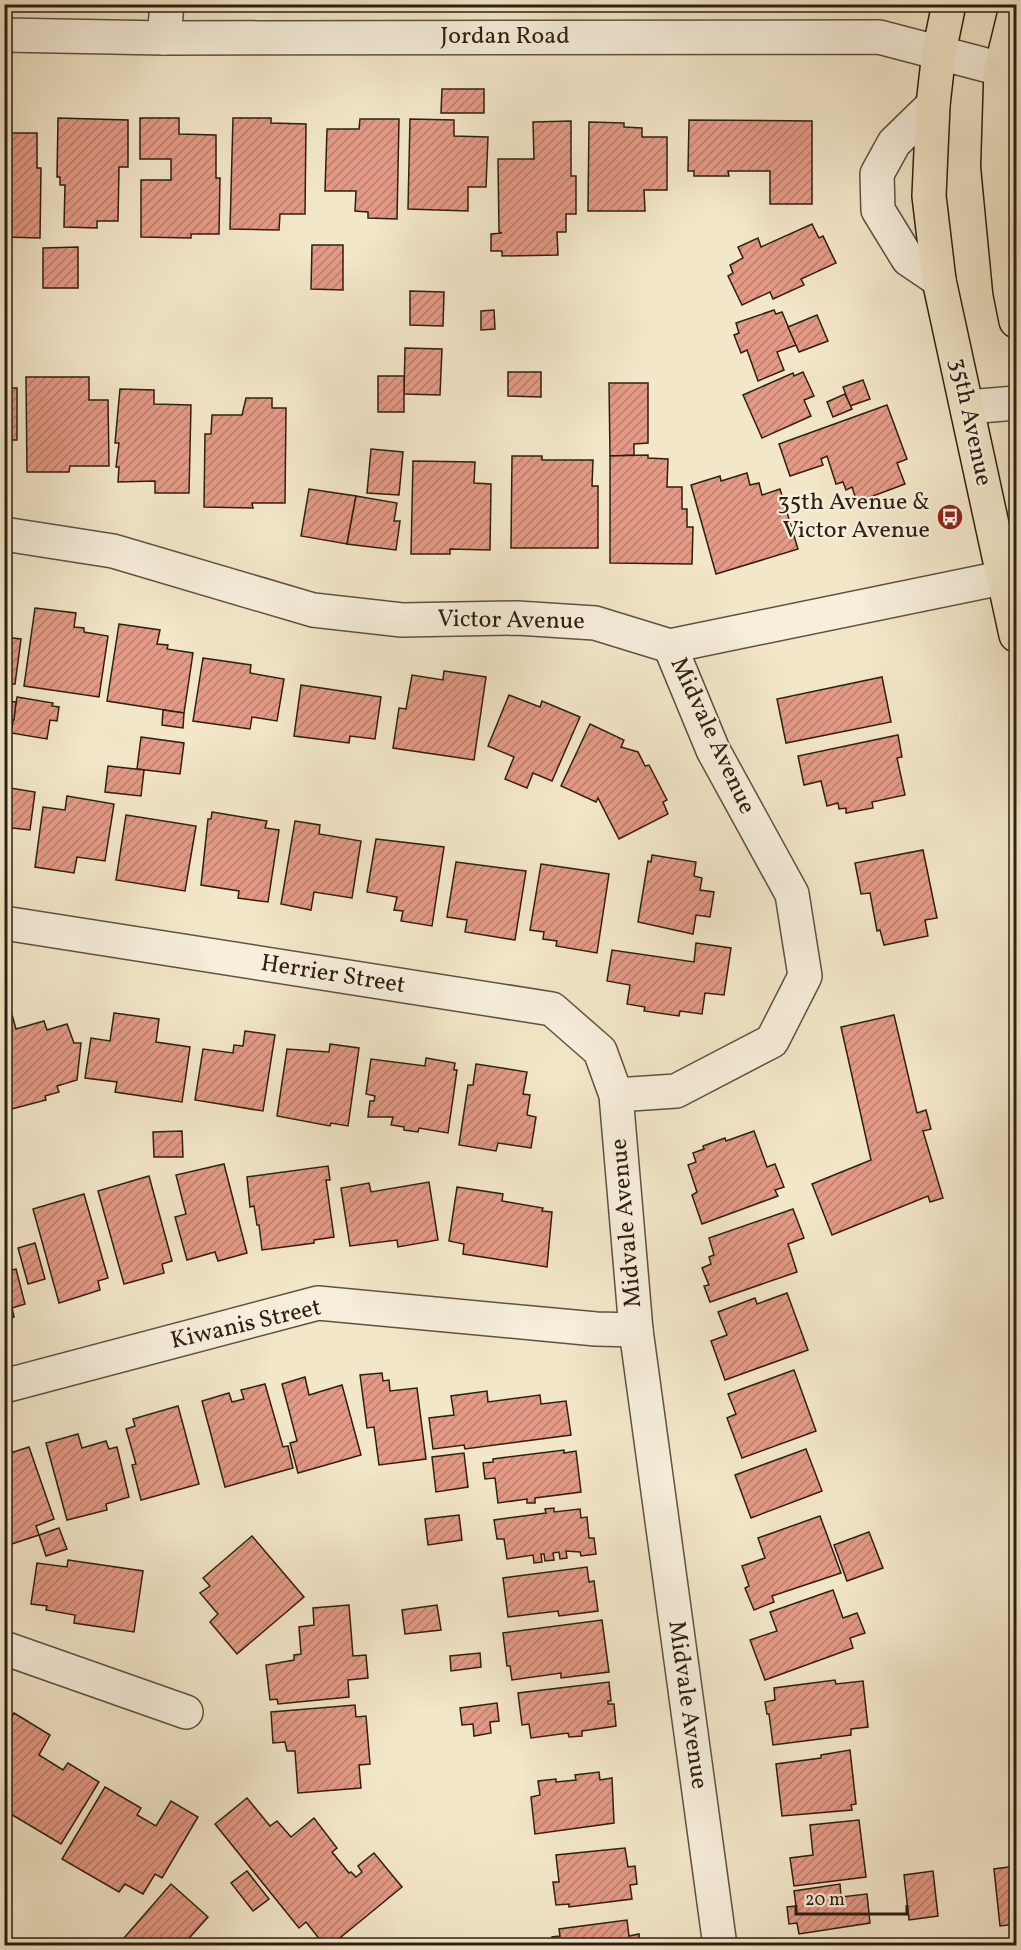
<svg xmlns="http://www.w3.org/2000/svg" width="1021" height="1950" viewBox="0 0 1021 1950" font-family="Vollkorn,serif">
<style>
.building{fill:url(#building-hatch);stroke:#2d2011;stroke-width:1.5}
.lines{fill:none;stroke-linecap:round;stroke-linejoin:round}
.minor-casing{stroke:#5e523f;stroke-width:36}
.major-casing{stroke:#2d2011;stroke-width:36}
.minor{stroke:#f7efdc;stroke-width:33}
.major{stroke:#f3e7c9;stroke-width:33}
.labels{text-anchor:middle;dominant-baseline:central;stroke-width:4.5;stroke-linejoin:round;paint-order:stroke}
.street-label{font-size:24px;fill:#2d2011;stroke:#f7efdc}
.poi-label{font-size:24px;fill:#2d2011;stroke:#f7efdc;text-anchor:end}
</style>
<defs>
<pattern id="building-hatch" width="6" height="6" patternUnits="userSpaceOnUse" patternTransform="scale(1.5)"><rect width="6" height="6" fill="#e49a86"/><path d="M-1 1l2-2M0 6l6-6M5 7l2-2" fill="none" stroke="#b97d6c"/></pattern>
</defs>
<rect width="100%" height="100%" fill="#f3e7c9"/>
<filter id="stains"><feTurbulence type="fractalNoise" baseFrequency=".00333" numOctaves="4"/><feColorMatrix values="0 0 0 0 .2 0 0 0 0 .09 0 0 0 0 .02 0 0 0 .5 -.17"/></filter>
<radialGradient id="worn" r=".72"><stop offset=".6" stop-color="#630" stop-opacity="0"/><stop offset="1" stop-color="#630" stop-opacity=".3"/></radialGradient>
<g class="building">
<path d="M442,89H484V113H441Z"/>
<path d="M58,118L128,120V167H119L118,221H97V228L64,227L65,185H60V177H57Z"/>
<path d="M140,118H179V134L216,135V178H220L219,234H191V238L141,237V180H171V159H140Z"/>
<path d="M233,118H271V123L306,124L305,214H280L279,230L230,229Z"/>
<path d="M360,119H399L397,219L368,218V212L355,211L356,191H325L327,129H359Z"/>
<path d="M410,119L454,120V136L488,137L486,187H468V211L408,209Z"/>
<path d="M689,120L812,121V204H770V171H728L729,176H694V171H688Z"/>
<path d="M571,121V176H576V214H566V232H557L558,255L502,256V251H491V234L502,233L499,232L498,159H534L533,122Z"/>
<path d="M589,122L624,123V127L642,128V137H667V190H644L645,211H588Z"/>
<path d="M4,133H37V168H41L40,238L4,237Z"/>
<path d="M812,224L819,238L823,236L836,263L801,279L804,285L773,299L770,292L742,305L728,276L733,273L730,265L743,258L738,247L758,238L761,247Z"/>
<path d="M312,245H343V290L311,289Z"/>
<path d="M78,247V288H43V248Z"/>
<path d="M410,291L444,292L443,326L410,325Z"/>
<path d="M494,310L495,329L481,330V311Z"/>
<path d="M774,310L776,314L782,312L796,345L777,352L784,370L758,381L747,350L741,353L734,335L739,333L736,323Z"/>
<path d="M817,315L828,341L799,352L788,327Z"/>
<path d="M405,348L442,349L440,395L404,394Z"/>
<path d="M508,372H541V397L508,396Z"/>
<path d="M803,372L814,396L804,400L811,416L762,438L743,395L793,373L794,376Z"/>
<rect x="378" y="376" width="26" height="36"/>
<path d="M26,377H89V400H108L109,466H70L69,472H27Z"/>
<path d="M863,380L870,399L850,406L843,387Z"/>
<path d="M609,383H648V443L634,444V455L610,456Z"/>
<rect x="4" y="388" width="13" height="52"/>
<path d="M120,389L154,390V404L191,405L189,493H155V481L118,482L119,467H116L119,443H115Z"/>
<path d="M845,394L852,409L833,417L827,402Z"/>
<path d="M246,398H272V408H286L285,503H252L253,508L204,507L205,434H211L212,415H242Z"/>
<path d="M887,405L907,459L897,463L905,484L857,502L852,487L846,490L843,482L836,484L827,456L821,459L823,465L790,476L779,444Z"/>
<path d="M371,449L403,452L399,495L367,493Z"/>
<path d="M648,455V458L668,459L667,487H682V509H687V527H693L692,564L610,563V456Z"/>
<path d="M512,456H542V460H593L592,486H598V548H511Z"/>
<path d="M413,461L475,462L474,483L491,484L490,550L450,549V554H411Z"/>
<path d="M747,473L750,485L759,483L762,495L780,489L798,549L716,574L691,485L720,476L721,481Z"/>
<path d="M309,489L356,496L347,544L301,536Z"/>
<path d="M356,496L397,503L394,521H400L396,550L347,544Z"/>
<path d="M35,608L76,613L74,627L84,628V632L108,636L99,697L24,686Z"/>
<path d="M119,624L160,630L157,644L168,645L167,649L193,653L184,713L107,701Z"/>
<path d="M4,637L21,639L15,684H11L9,701H4Z"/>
<path d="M203,658L251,665L250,673L284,679L277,721L252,717L250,729L193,721Z"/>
<path d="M444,671L486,677L474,760L393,748L399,708L406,709L412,675L443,680Z"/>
<path d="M882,677L891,722L786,743L777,699Z"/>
<path d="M301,685L381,697L375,739L350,736L349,743L294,736Z"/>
<path d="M509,695L540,707L542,701L580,717L552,781L533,773L527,788L505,779L514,757L488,746Z"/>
<path d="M17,697L53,703L52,706L59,707L57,721L50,720L47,739L11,733Z"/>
<path d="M4,701L16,702L14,720L4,719Z"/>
<path d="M163,710L184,713L183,728L162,725Z"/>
<path d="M590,724L624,740L621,747L638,752L645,766L649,765L667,800L663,802L668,814L619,839L598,798L596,802L561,786Z"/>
<path d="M898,735L902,757L897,758L905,795L872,802L873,808L846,813V808L839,809L838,803L827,806L821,781L804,785L798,756Z"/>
<path d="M141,737L184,743L180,774L137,769Z"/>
<path d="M108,766L144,770L141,796L105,792Z"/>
<path d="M4,787L35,792L30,830L4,827Z"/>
<path d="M67,796L114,804L105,861L77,857L74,873L35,867L43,807L65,810Z"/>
<path d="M212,812L267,821L265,828L279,830L268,902L238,898L239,891L201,885L208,819H211Z"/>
<path d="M126,815L196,826L185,891L116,880Z"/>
<path d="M295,821L320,825L319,834L361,841L352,898L314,892L311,910L281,904Z"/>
<path d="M376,839L444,847L432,926L401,921L403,911L394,910L397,897L367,892Z"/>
<path d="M923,850L937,918L925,920L928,936L884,945L880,930L877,931L870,893L861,894L855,863Z"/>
<path d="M652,855L696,862L694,876L702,878L700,890L714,892L710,917L696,915L693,934L638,922L648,861L651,862Z"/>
<path d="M456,862L526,871L515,940L465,932L467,920L447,917Z"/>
<path d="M541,864L609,874L597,953L556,946L557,941L543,939L544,932L530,930Z"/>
<path d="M696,943L731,948L724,995L705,993L702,1014L680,1011L679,1016L644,1011L645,1007L627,1004L630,985L607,981L612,950L694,962Z"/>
<path d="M7,997L16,1029L44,1021L47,1030L67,1024L74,1043H81L77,1080L57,1086L59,1092L45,1096L46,1100L4,1111V998Z"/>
<path d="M114,1013L159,1019L156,1042L190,1047L182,1102L115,1092L117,1082L85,1078L91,1038L110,1041Z"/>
<path d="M894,1015L917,1113L926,1110L931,1129L923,1131L943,1198L930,1202L928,1196L832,1235L812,1184L871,1160L841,1027Z"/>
<path d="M245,1031L275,1035L263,1111L195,1100L203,1049L233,1053L234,1045L243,1046Z"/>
<path d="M330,1044L359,1048L348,1126L331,1123L330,1126L277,1116L287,1049L329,1052Z"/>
<path d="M426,1058L455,1063L454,1070H457L448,1133L419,1128L418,1132L404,1130V1127L391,1125L393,1117H368L370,1101H374L375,1096L366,1094L371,1059L425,1066Z"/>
<path d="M476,1064L527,1072L523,1094L530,1095L527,1115L536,1117L531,1148L498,1143L496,1151L459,1145L468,1085H473Z"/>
<path d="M182,1131L183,1157H154L153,1132Z"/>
<path d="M754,1131L767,1167L775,1164L784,1187L775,1190L778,1196L702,1224L692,1195L697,1192L688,1165L696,1162L693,1153L704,1149L703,1146L725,1138L726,1141Z"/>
<path d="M224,1164L247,1253L218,1261L215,1252L187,1260L175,1217L186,1214L176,1175Z"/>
<path d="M328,1166L330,1180H326L334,1237L314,1240V1243L262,1250L259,1225H257L254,1206L250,1207L247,1177Z"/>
<path d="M149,1176L172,1261L162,1264L164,1273L124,1284L98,1191Z"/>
<path d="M429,1182L438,1240L398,1247L397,1240L350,1246L341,1188L369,1183L371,1192Z"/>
<path d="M457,1187L503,1194L502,1201L543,1208L542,1211L552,1212L547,1267L463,1254L464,1244L449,1241Z"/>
<path d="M84,1194L108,1278L98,1281L100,1290L59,1303L33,1209Z"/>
<path d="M793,1209L804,1238L788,1244L797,1272L710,1302L704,1286L709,1285L702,1268L711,1264L709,1257L714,1255L709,1238Z"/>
<path d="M35,1243L45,1279L28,1284L18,1248Z"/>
<path d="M4,1264L6,1272L16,1269L25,1304L12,1308L14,1317L4,1320Z"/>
<path d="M787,1293L808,1350L725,1380L711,1341L727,1335L718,1312L755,1298L757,1304Z"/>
<path d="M794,1370L816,1431L742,1458L727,1418L736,1414L728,1394Z"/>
<path d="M382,1373L383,1381L389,1380L390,1391L417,1388L426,1459L379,1465L374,1427L367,1428L360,1375Z"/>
<path d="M305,1377L309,1395L342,1385L361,1455L298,1473L290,1443L297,1441L282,1384Z"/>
<path d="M265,1384L283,1447L288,1446L293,1468L225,1487L202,1401L229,1393L232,1402L244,1399L241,1390Z"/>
<path d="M487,1391L488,1402L540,1395L541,1404L566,1401L571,1435L465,1449L464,1445L433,1449L429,1418L454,1415L451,1396Z"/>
<path d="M178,1406L199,1484L141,1500L132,1465L136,1464L126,1429L135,1426L133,1419Z"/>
<path d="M78,1434L82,1448L106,1441L109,1449L117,1447L129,1497L106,1504L107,1510L67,1520L46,1443Z"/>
<path d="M29,1447L54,1519L36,1526L39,1535L6,1546L4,1455Z"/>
<path d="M806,1449L822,1491L751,1518L735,1475Z"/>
<path d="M564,1450V1453L576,1451L581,1492L535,1498V1503H527V1499L498,1503L495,1478L485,1479L483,1463L493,1462V1459Z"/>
<path d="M464,1453L468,1487L436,1492L432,1457Z"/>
<path d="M554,1508V1512L580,1509L581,1518L587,1517L589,1538H594L596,1554L581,1556L580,1552L566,1551L567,1558L560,1559L559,1552L553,1553L554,1560L545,1561L544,1554H541L542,1562L534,1563L533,1555L507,1559L504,1539H497L494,1520L546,1513L545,1509Z"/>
<path d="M459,1515L462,1540L428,1545L425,1519Z"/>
<path d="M820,1516L841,1573L772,1596L774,1602L754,1610L745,1588L749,1586L742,1566L765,1558L758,1538Z"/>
<path d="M59,1528L67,1549L46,1556L39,1535Z"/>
<path d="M869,1532L883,1568L847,1581L834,1545Z"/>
<path d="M252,1536L304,1597L237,1654L210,1622L218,1614L200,1593L210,1586L203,1578Z"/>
<path d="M68,1560L143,1571L134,1632L74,1623L75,1615L46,1610L47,1606L31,1604L37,1563L67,1567Z"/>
<path d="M587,1567L589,1582L594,1581L598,1611L559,1616L558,1611L508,1617L503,1578Z"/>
<path d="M833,1590L843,1618L857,1613L865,1633L850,1638L853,1648L765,1680L750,1640L777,1631L770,1612Z"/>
<path d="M349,1605L353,1656L366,1655L368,1678L348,1680L349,1697L278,1704L277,1699L270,1700L266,1665L294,1660V1655L301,1654L299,1627L314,1625L313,1608Z"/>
<path d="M437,1605L441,1630L405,1634L402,1610Z"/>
<path d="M602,1620L609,1672L561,1678V1673L512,1680L510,1666H507L503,1633Z"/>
<path d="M480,1653L481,1667L451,1671L450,1656Z"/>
<path d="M835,1680L836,1684L863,1681L868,1727L851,1729V1735L773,1745L769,1714H767L765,1702L775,1700L774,1688Z"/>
<path d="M609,1682L611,1701H608V1704H614L616,1726L582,1731V1736L569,1737L568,1733L531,1738L529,1724L522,1725L518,1693Z"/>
<path d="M497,1703L499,1721L490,1722L491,1733L474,1736L473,1724L462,1725L460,1708Z"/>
<path d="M355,1705L356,1717L366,1716L370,1764L359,1765L361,1788L298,1793L295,1751H287L285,1742L273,1743L271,1712Z"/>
<path d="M14,1713L50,1735L39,1755L63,1770L68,1763L99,1782L61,1844L4,1810V1729Z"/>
<path d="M850,1750L856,1804L851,1805L852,1810L782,1816L776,1764L821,1758V1755Z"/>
<path d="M599,1772L600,1780L612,1778L614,1823L535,1834L531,1797L540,1795L538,1781L556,1779V1782L576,1780L575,1775Z"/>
<path d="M105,1787L141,1808L137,1815L156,1826L171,1801L198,1817L162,1878L155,1874L143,1894L125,1884L119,1892L62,1859Z"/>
<path d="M247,1798L270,1826L277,1821L291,1837L314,1818L337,1848L332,1852L349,1873L351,1872L356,1877L362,1872L358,1866L374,1853L402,1887L330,1946H325L306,1922L299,1928L215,1824Z"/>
<path d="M859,1820L866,1877L794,1886L790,1858L813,1855L810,1825Z"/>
<path d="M625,1848L628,1867L635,1866L637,1884L630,1885L632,1899L569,1907V1904L556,1905L553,1882H559L556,1855Z"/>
<path d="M1016,1866V1924L1000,1926L994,1869Z"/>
<path d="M247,1871L269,1899L253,1911L231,1883Z"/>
<path d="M933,1871L938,1916L909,1920L904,1875Z"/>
<path d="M171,1884L208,1917L182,1946H117Z"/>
<path d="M840,1884L841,1897L867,1894L870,1923L799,1934L797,1923L789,1924L787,1907L796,1906L794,1891Z"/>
<path d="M627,1920L629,1936L639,1934L640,1946H553L552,1937L560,1936L559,1929Z"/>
</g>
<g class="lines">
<defs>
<g id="minor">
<path d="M4,35L164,38L879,37L1001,69"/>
<path d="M164,38L167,4"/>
<path d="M933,105L894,143L877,174L878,210L908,259L939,280"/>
<path d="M967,407L1016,403"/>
<path d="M4,534L113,551L313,610L402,620L517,618L595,623L670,646L1016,575"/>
<path d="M4,923L552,1009L600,1051L616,1095L636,1330L720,1946"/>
<path d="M616,1095L676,1091L772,1041L805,976L792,894L713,750L670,646"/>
<path d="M4,1386L318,1303L596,1329L636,1330"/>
<path d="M4,1648L186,1712"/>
</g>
<g id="major">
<path d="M949,4L939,52L933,105L929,196L939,280L1016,635"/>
<path d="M1016,8L1001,69L998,166L1010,291L1016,321"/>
</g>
</defs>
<use href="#minor" class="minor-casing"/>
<use href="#major" class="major-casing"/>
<use href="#minor" class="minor"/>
<use href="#major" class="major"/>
</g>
<defs>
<symbol id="bus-disc" viewBox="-11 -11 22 22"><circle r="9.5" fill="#8f2418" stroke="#f7efdc"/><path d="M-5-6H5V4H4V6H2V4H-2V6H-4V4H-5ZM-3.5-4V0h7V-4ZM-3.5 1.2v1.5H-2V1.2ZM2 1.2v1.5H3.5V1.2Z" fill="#fff"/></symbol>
</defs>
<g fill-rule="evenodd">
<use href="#bus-disc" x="935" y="502" width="30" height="30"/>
</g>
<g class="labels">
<g class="street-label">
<text x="505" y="37">Jordan Road</text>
<text transform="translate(970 422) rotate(78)">35th Avenue</text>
<text transform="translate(511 621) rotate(1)">Victor Avenue</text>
<text transform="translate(712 736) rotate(65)">Midvale Avenue</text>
<text transform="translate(333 975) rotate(9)">Herrier Street</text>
<text transform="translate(627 1223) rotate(-95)">Midvale Avenue</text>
<text transform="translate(246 1325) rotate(-13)">Kiwanis Street</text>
<text transform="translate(687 1705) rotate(82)">Midvale Avenue</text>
</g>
<g class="poi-label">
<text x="930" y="503">35th Avenue &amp;<tspan x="930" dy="28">Victor Avenue</tspan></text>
</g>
</g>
<rect width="1021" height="1950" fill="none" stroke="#f3e7c9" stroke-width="24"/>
<rect x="6" y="6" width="1009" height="1938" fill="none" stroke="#2d2011" stroke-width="3"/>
<rect x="12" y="12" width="997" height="1926" fill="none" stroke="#2d2011" stroke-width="1.5"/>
<path d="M796 1905v9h111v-9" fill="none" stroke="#2d2011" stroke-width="3"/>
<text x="805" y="1905" font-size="18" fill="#2d2011" stroke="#f7efdc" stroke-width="4.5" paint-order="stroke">20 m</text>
<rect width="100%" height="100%" filter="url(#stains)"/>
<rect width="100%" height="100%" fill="url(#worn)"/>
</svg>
